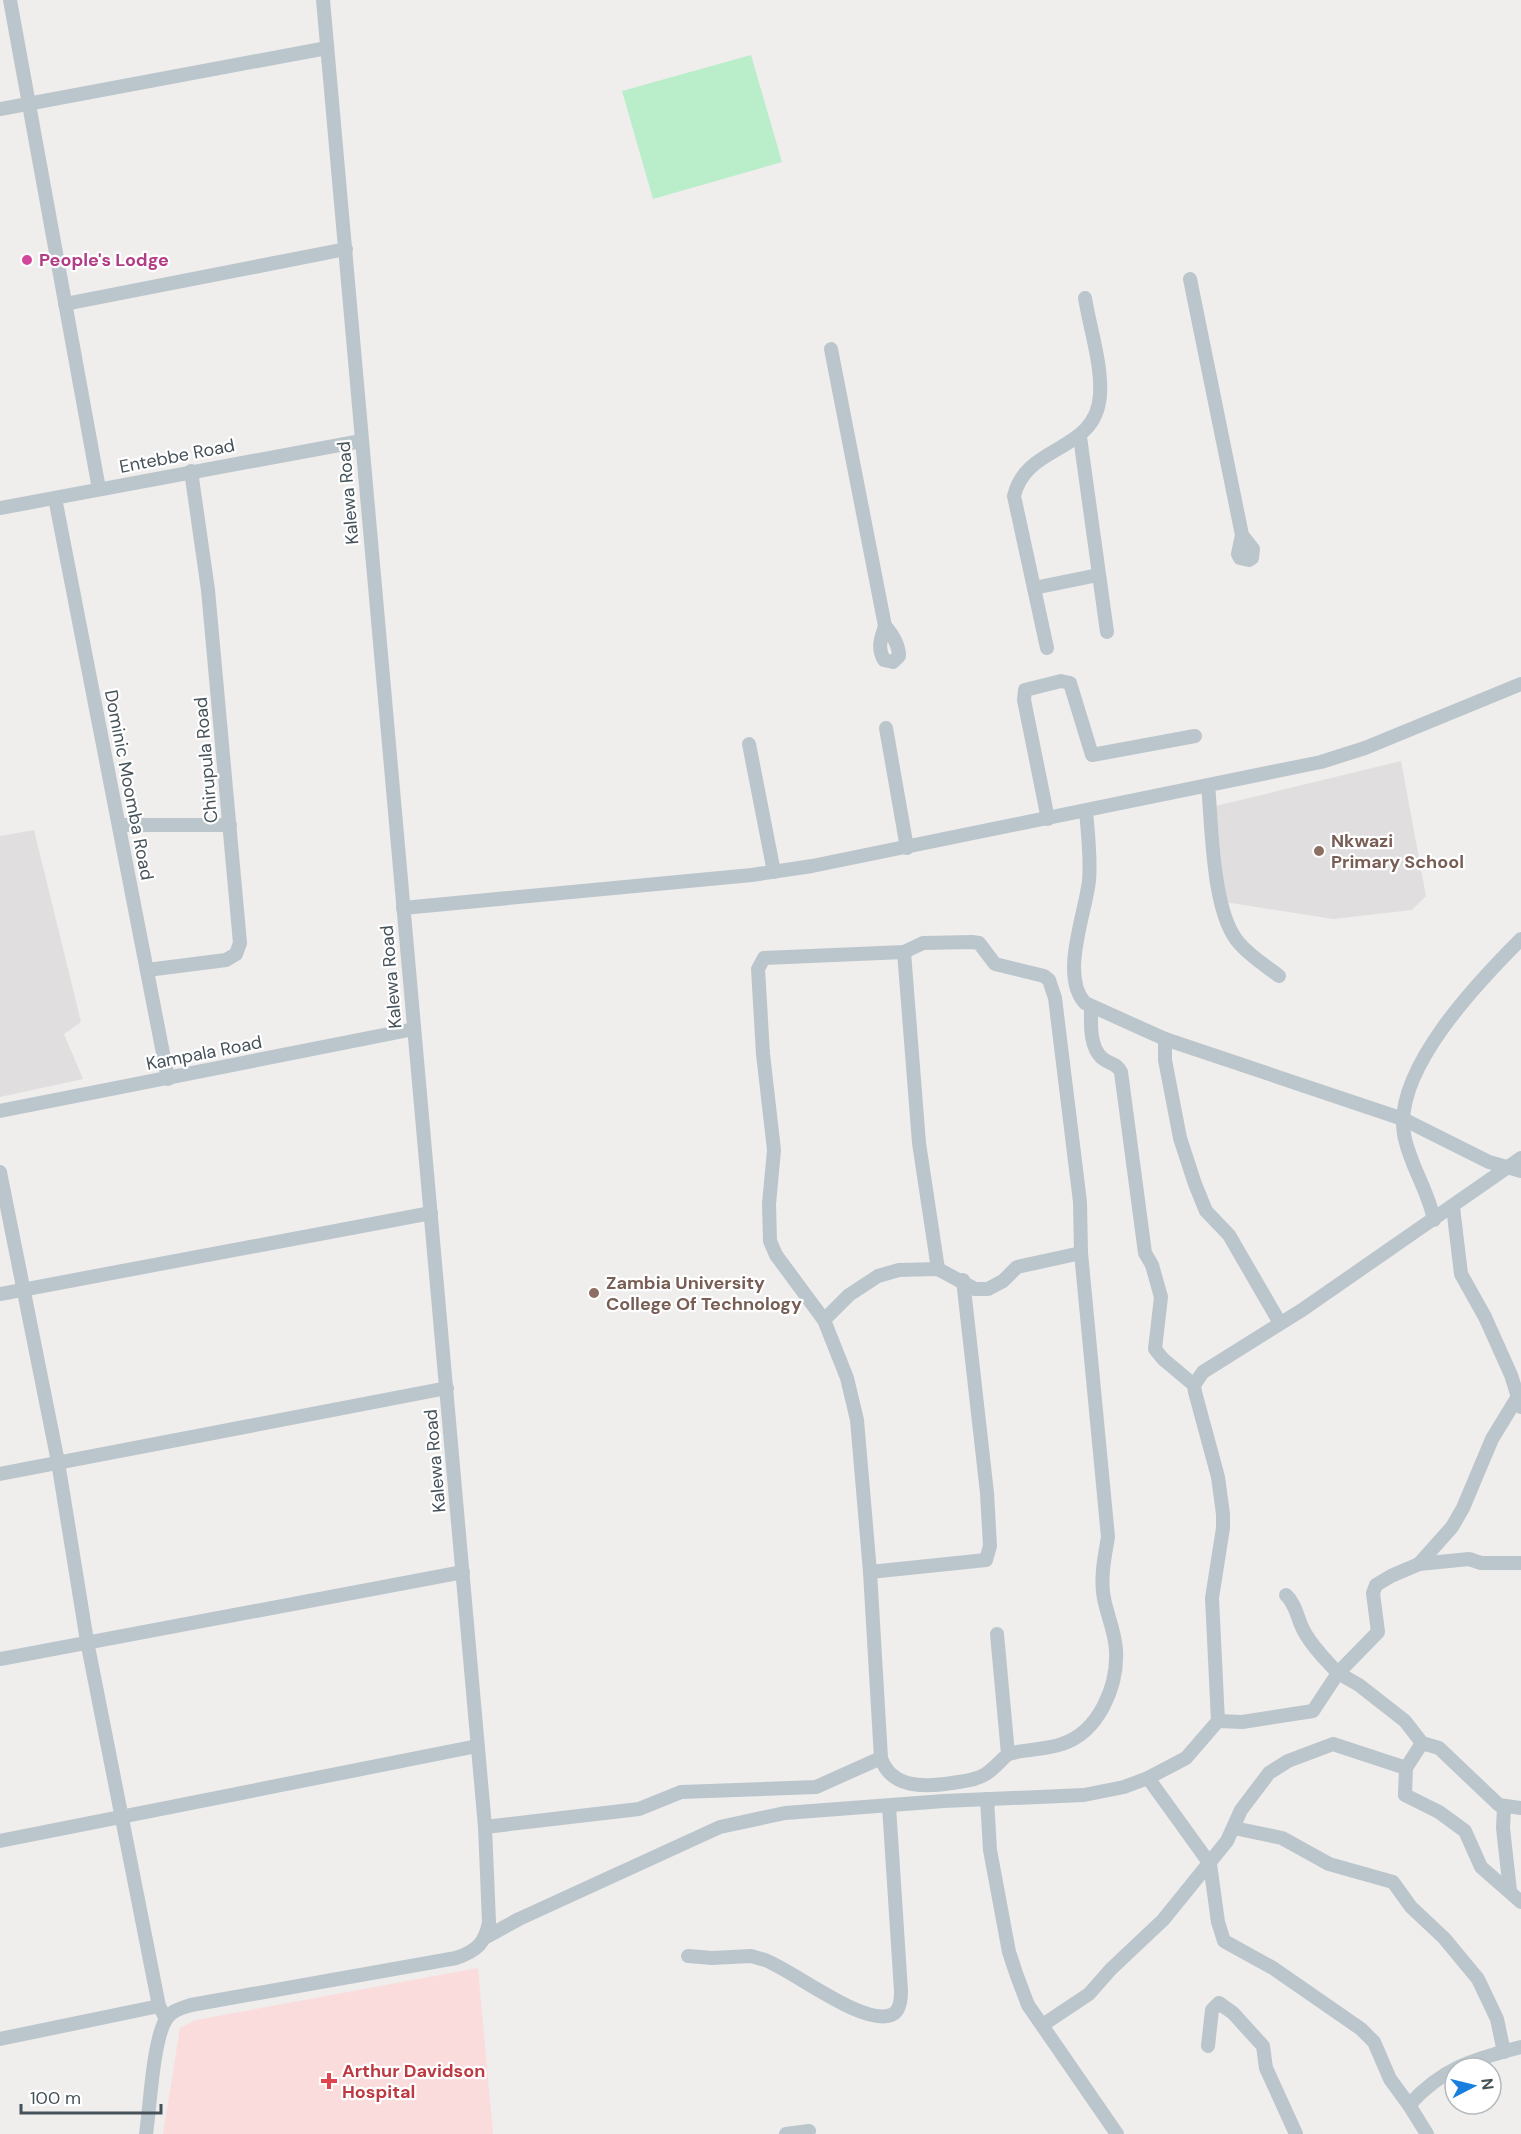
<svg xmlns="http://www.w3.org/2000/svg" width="1521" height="2134" viewBox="0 0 1521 2134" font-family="'DM Sans',sans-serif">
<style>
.education{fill:#e1dedf}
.medical{fill:#fbdcdc}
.green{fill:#baeeca}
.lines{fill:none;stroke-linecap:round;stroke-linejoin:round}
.minor{stroke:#bbc6cc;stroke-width:14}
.hotel-dot{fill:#d1479c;stroke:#fff;stroke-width:2}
.education-dot{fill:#8d6e63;stroke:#fff;stroke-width:2}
.health-dot{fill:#e0444e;stroke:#fff;stroke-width:2}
.labels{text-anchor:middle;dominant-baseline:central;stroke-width:4.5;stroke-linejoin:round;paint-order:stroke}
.hotel-label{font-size:18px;font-weight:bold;fill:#b23c85;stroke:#fff;text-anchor:start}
.street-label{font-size:18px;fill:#45525a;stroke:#fff}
.education-label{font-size:18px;font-weight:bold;fill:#785e54;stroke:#fff;text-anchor:start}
.health-label{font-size:18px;font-weight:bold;fill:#be3a42;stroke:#fff;text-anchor:start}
</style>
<rect width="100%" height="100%" fill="#f0eded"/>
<g class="education">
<path d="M1401,761L1426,896L1412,910L1333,919L1225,902L1216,806Z"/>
<path d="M34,830L81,1022L64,1034L83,1079L0,1097V836Z"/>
</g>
<path class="medical" d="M478,1968L493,2134H163L180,2028L196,2020Z"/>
<path class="green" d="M751,55L782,162L653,199L622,91Z"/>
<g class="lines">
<g class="minor">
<path d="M10,0L99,489"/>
<path d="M0,109L327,48"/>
<path d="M1190,279L1242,535L1238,554L1240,558L1249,560L1252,558L1253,549L1242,535"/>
<path d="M65,304L346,249"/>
<path d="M831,349L885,626C893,635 899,644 899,656L893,662L884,660C877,648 881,638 885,626"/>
<path d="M1080,437L1107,632"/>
<path d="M55,498L168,1079"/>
<path d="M0,508L361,441"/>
<path d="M1034,588L1098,575"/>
<path d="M1047,648L1014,496C1026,443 1096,454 1100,395C1102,364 1090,329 1085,298"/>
<path d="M886,728L907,848"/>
<path d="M749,744L774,872"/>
<path d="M1208,785C1212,826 1212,913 1239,943C1250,956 1266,966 1279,976"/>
<path d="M1086,811C1088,834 1091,858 1089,881C1085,915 1060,976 1085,1003L1165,1039L1403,1119L1489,1162L1521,1171"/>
<path d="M1048,819L1024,700L1025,690L1061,681L1070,683L1092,755L1195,736"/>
<path d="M119,825H230"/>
<path d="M403,908L752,875L812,866L1321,762L1365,748L1521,684"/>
<path d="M904,952L919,1143L938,1269"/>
<path d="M147,970L226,960L236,954L240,943L208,590L191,471"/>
<path d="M1091,1007C1091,1023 1089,1046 1102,1058C1109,1064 1117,1063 1121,1072L1145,1253L1152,1265L1161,1297L1155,1349L1163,1359L1194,1385"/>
<path d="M1165,1039V1060L1180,1138L1195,1184L1206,1211L1229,1235L1280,1323"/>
<path d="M0,1111L414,1029"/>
<path d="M0,1172L58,1462L87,1641L159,2006L166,2019"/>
<path d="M1453,1207L1461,1274L1485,1317L1511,1375L1521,1407"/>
<path d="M1434,1220C1428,1189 1409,1164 1404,1134C1393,1070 1479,981 1521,939"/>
<path d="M0,1294L431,1213"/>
<path d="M0,1474L447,1388"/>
<path d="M1419,1564L1452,1527L1463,1508L1492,1439L1517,1398"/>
<path d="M870,1572L986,1560L990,1546L987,1493L963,1280"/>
<path d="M1286,1595C1297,1605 1297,1620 1305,1633C1314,1649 1326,1660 1338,1673L1378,1632L1373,1593L1376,1585L1391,1576L1419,1564L1469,1559L1481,1563H1521"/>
<path d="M0,1659L463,1572"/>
<path d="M1218,1721L1242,1722L1313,1711L1338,1673L1359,1685L1405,1721L1422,1743L1439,1748L1499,1805L1521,1808"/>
<path d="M1422,1743L1406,1768L1405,1795L1439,1812L1465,1831L1481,1867L1521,1902"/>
<path d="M1008,1754C1026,1749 1045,1750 1062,1744C1099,1732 1118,1686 1116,1650C1115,1630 1105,1611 1103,1592C1101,1573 1105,1555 1108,1537L1081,1253"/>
<path d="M881,1758C891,1789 925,1787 952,1783C963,1781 974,1781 984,1775C993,1770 1000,1761 1008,1754L997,1634"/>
<path d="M1148,1778L1210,1864L1218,1922L1224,1941L1273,1968L1361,2029L1374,2042L1390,2079L1409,2105C1442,2068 1474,2059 1521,2047"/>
<path d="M987,1799L990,1850L1009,1952L1017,1976L1028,2005L1117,2134"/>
<path d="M1504,1807L1503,1828L1510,1891"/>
<path d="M485,1827L639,1809L681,1792L816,1787L881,1758L870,1572L857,1420L847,1378L824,1320L776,1255L770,1241L769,1204L774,1150L763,1054L758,969L764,958L904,952L923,943L972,942L979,943L995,964L1044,976L1049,980L1055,998L1080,1202L1081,1253L1017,1267L1003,1281L988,1289H975L938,1269L899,1270L878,1276L849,1295L824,1320"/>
<path d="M1234,1828L1282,1838L1329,1864L1393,1882L1411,1907L1444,1938L1478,1979L1497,2019L1504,2052"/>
<path d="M0,1841L477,1746"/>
<path d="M486,1937L519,1919L720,1827L785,1813L944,1801L1084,1795L1124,1787L1148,1778L1186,1758L1218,1721L1212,1598L1223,1528V1514L1218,1477L1195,1392L1194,1385L1203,1372L1302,1310L1521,1158"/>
<path d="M688,1956L712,1958L751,1956L765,1960C794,1971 863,2026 891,2015C900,2012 901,1999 901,1991L889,1806"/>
<path d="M1044,2024L1089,1994L1111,1969L1163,1920L1227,1841L1241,1810L1269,1773L1288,1761L1333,1744L1406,1768"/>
<path d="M0,2039L159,2006"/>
<path d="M1208,2046L1212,2010L1219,2003L1233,2013L1263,2046L1266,2068L1296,2134"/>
<path d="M1409,2105L1427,2134"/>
<path d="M146,2134C150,2108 153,2037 167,2018C173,2010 182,2008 191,2005L456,1958C477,1951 485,1943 489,1922L485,1827L323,0"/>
<path d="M786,2134L809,2131"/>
</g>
</g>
<circle class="hotel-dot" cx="27" cy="260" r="6"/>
<g class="education-dot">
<circle cx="1319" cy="851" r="6"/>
<circle cx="594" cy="1293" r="6"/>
</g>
<path class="health-dot" d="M326 2072h6v6h6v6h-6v6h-6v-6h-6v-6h6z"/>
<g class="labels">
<g class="hotel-label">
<text x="39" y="260">People's Lodge</text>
</g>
<g class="street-label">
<text transform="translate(177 456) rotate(-11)">Entebbe Road</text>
<text transform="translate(348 493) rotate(-95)">Kalewa Road</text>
<text transform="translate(206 760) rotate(-95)">Chirupula Road</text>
<text transform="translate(129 785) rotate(79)">Dominic Moomba Road</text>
<text transform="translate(391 977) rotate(-95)">Kalewa Road</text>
<text transform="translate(204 1053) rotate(-11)">Kampala Road</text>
<text transform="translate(435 1461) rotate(-95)">Kalewa Road</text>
</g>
<g class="education-label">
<text x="1331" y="841">Nkwazi<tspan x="1331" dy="21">Primary School</tspan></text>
<text x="606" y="1283">Zambia University<tspan x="606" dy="21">College Of Technology</tspan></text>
</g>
<g class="health-label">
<text x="342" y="2071">Arthur Davidson<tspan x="342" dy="21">Hospital</tspan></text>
</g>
</g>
<g transform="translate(1473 2086) rotate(83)"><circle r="28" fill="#ffffff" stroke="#b5babd" stroke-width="1.5"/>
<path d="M0-4.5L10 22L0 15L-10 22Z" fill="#187fde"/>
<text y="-9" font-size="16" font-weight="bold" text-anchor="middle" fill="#45525a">N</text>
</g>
<path d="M21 2104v9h140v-9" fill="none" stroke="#45525a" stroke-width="3"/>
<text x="30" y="2104" font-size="18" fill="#45525a" stroke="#ffffff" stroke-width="4.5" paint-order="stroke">100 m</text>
</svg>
